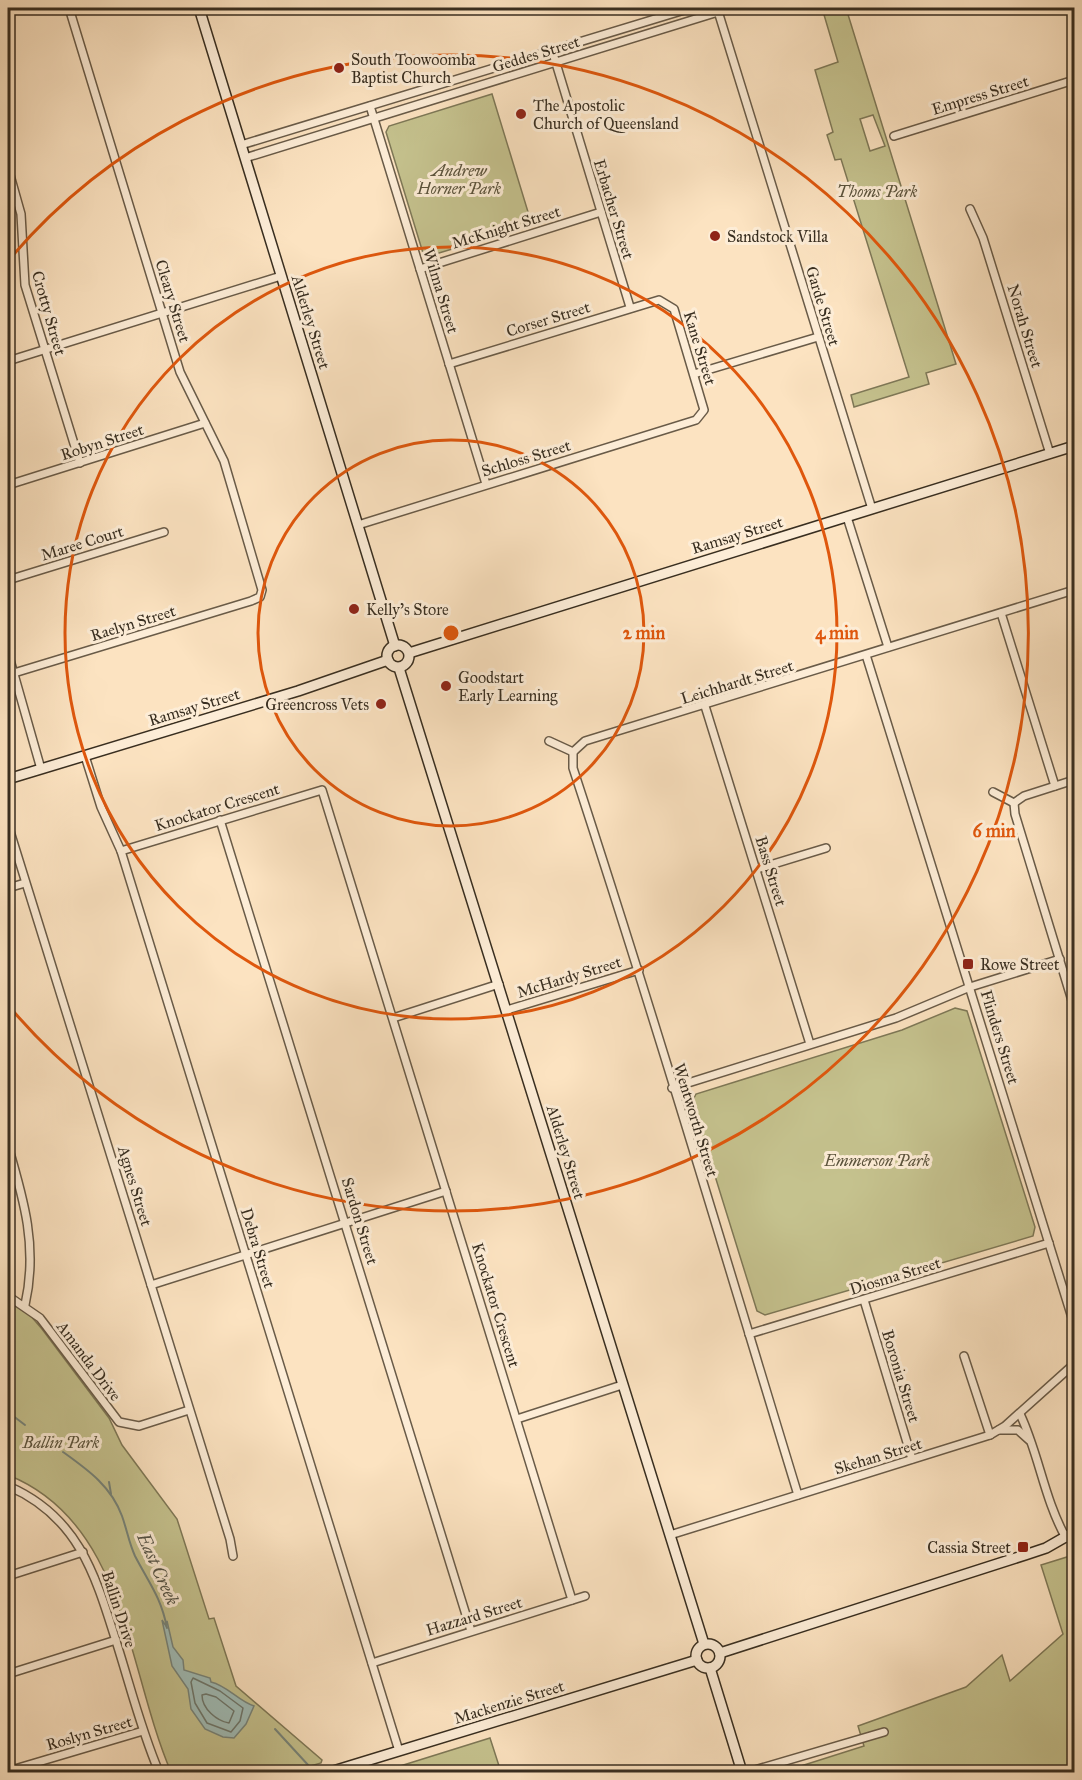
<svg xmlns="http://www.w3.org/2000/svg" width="1082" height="1780" viewBox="0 0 1082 1780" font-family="'IM FELL Great Primer',serif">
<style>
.green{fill:#c5c28e;stroke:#7e7857;stroke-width:1.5;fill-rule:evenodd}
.water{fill:#a0bdb8;stroke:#76847b;stroke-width:1.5}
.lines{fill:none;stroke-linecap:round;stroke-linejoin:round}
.shore{stroke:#6c766c;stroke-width:1.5}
.stream{stroke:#76847b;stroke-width:2}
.street-casing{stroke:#695b48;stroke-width:10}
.secondary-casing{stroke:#382e20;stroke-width:12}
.street{stroke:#fdedd7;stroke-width:7}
.secondary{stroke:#fdedd7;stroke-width:9}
.ring{fill:none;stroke:#df570d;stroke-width:3}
.poi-dot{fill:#8f2418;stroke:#fdedd7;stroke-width:2}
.labels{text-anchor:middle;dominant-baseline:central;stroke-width:6;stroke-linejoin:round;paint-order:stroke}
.street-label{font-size:16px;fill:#382e20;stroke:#fdedd7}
.poi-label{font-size:16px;fill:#382e20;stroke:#fdedd7;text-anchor:start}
.park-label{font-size:16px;font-style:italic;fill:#5b533c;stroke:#fdedd7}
.water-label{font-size:18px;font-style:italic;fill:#525246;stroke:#fdedd7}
.centre{fill:#df570d;stroke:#fdedd7;stroke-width:3}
.ring-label{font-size:18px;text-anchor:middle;font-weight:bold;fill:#df570d;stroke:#fdedd7;stroke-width:6;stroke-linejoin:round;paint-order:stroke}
</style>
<rect width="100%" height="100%" fill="#fce3c1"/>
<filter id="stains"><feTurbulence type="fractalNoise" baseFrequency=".00333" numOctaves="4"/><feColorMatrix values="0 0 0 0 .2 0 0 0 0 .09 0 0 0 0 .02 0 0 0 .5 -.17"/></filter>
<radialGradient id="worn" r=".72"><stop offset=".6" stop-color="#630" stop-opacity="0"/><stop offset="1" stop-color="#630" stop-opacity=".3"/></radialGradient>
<g class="green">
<path d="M822,8H846L956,364L926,373L929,384L854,407L851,395L909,377L841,159L835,160L827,135L833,132L815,70L838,62ZM873,115L885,146L870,151L860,119Z"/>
<path d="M492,94L532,225L429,256L423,253L386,132L389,126Z"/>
<path d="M955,1008L967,1011L1035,1227L1033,1236L765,1315L757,1311L692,1102L696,1094L902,1030Z"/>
<path d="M8,1301L30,1315L42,1329L109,1418L122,1445L177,1519L209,1619L214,1618L236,1686L322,1760L321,1763L290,1772H171C127,1670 126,1522 8,1475Z"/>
<path d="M1074,1552V1772H782L864,1746L858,1726L966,1687L1002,1655L1010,1681L1063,1634L1041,1565L1070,1556Z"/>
<path d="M490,1738L501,1772H381Z"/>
</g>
<path class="water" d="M162,1620L166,1626L167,1621L173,1647L183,1660L184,1670L210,1678L211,1682C228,1686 238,1701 254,1706L246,1724L234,1738L223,1737L205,1729L191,1709L188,1689L172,1666Z"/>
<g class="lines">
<g class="shore">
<path d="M193,1678L220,1691L243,1708L240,1721L231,1732L207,1723L195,1703L191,1682Z"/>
<path d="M206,1694L216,1697L234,1711L229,1723C217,1721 202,1709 202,1695Z"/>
</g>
<g class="stream">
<path d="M8,1412L25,1425"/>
<path d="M63,1452C88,1470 111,1486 122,1516C127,1530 129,1543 135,1556C149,1583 161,1597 167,1628"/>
<path d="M109,1482L111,1494"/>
<path d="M275,1729L309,1766"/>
<path d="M1072,1772L1074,1771"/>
</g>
<defs>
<g id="street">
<path d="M717,8L872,509"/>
<path d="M552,50L630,307"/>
<path d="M370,106L486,484"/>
<path d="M894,136L1074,80"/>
<path d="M241,145L691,8"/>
<path d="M245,158L731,8"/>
<path d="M8,168L21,214L25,285L80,463"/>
<path d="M970,209L983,238L1050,454"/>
<path d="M420,269L601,212"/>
<path d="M8,361L281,276"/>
<path d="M694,374L818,337"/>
<path d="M8,485L205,423"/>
<path d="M847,517L888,647"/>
<path d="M358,525L696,420L704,410L674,309L659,300L449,364"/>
<path d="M8,580L164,532"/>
<path d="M1001,613L1055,786"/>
<path d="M8,653L41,769"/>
<path d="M866,655L1074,1324"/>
<path d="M14,673L251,601L260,597L262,590L224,461L180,372L69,8"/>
<path d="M705,706L810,1044"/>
<path d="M549,741L573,752L585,741L1074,590"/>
<path d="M573,752V768C652,1009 724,1252 798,1495"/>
<path d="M85,756L101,807L121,851L399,1751"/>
<path d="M993,792L1014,803"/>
<path d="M1014,803L1015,814L1074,1007"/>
<path d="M1014,803L1024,796L1074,780"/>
<path d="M220,820L471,1631"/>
<path d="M8,825L230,1539L233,1556"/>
<path d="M121,851L322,790L572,1600"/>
<path d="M757,869L826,848"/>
<path d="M8,888L25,883"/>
<path d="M507,1010L639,970"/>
<path d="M393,1018L499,984"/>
<path d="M672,1088L896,1018L970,987L1060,959"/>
<path d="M8,1146C24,1200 38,1248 25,1305"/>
<path d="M151,1285L446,1191"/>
<path d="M8,1296L40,1318L119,1422L139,1426L189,1410"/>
<path d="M864,1300L912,1459"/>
<path d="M749,1334L1049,1243"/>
<path d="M964,1356L990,1435"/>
<path d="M1020,1414C1039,1454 1044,1499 1066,1538"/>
<path d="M517,1419L622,1385"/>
<path d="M999,1430H1018L1029,1440"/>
<path d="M8,1486C78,1516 95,1574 116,1641C130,1685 141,1730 159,1772"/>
<path d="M670,1535L990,1435L1005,1426L1074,1364"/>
<path d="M8,1576L83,1552"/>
<path d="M372,1663L585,1596"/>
<path d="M8,1674L116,1640"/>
<path d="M8,1771L143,1731"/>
<path d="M748,1772L884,1732"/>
</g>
<g id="secondary">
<path d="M199,8L395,646"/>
<circle cx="398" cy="656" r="11"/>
<path d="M409,653L1074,446"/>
<path d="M399,668L704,1644"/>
<path d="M8,779L298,691L388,660"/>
<circle cx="708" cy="1656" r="12"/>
<path d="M720,1653L1025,1555L1046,1548L1074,1532"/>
<path d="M710,1668L742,1772"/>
<path d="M330,1772L697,1660"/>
</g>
</defs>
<use href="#street" class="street-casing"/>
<use href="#secondary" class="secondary-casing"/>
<use href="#street" class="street"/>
<use href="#secondary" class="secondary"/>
</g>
<g class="ring">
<circle cx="451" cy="633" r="193"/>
<circle cx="451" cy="633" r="386"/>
<path d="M8 261A578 578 0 1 1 8 1005"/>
</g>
<g class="poi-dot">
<circle cx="339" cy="68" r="6"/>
<circle cx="521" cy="114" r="6"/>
<circle cx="715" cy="236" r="6"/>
<circle cx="354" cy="609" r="6"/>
<circle cx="446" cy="686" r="6"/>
<circle cx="381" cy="704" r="6"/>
<rect x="962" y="958" width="12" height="12" rx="3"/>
<rect x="1017" y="1541" width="12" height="12" rx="3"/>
</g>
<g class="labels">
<g class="street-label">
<text transform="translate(536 54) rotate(-17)">Geddes Street</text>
<text transform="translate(980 95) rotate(-17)">Empress Street</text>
<text transform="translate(614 209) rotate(73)">Erbacher Street</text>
<text transform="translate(506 227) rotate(-17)">McKnight Street</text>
<text transform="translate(441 291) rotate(73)">Wilma Street</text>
<text transform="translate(173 301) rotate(73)">Cleary Street</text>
<text transform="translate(823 306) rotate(73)">Garde Street</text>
<text transform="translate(49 313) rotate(74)">Crotty Street</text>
<text transform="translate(548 319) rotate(-17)">Corser Street</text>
<text transform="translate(311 322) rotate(73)">Alderley Street</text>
<text transform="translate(1025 326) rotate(73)">Norah Street</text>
<text transform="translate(700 348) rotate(73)">Kane Street</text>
<text transform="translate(102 442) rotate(-18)">Robyn Street</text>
<text transform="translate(526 458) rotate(-17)">Schloss Street</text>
<text transform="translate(737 535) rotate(-17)">Ramsay Street</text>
<text transform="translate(82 543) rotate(-17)">Maree Court</text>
<text transform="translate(133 623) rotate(-17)">Raelyn Street</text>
<text transform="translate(737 682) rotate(-17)">Leichhardt Street</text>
<text transform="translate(194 707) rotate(-17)">Ramsay Street</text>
<text transform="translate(217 807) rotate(-17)">Knockator Crescent</text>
<text transform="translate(771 871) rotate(73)">Bass Street</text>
<text transform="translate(569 977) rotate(-17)">McHardy Street</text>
<text transform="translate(1000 1037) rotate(73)">Flinders Street</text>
<text transform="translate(696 1120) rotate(73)">Wentworth Street</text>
<text transform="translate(566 1152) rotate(73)">Alderley Street</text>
<text transform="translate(135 1186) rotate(73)">Agnes Street</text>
<text transform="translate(360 1221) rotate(73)">Sardon Street</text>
<text transform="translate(258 1248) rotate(73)">Debra Street</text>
<text transform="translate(895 1276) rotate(-17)">Diosma Street</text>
<text transform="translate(496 1305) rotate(73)">Knockator Crescent</text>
<text transform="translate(89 1361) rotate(53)">Amanda Drive</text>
<text transform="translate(901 1376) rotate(73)">Boronia Street</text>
<text transform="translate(878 1456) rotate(-17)">Skehan Street</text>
<text transform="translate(119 1609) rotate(72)">Ballin Drive</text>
<text transform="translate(474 1616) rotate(-17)">Hazzard Street</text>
<text transform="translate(509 1702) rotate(-17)">Mackenzie Street</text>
<text transform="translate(89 1733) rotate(-16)">Roslyn Street</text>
</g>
<g class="poi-label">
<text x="351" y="59">South Toowoomba<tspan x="351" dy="18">Baptist Church</tspan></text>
<text x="533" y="105">The Apostolic<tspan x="533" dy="18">Church of Queensland</tspan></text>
<text x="727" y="236">Sandstock Villa</text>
<text x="366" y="609">Kelly's Store</text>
<text x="458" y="677">Goodstart<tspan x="458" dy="18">Early Learning</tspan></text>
<text x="369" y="704" text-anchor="end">Greencross Vets</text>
<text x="980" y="964">Rowe Street</text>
<text x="1011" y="1547" text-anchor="end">Cassia Street</text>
</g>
<g class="park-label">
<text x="459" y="170">Andrew<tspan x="459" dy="18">Horner Park</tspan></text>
<text x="877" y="191">Thoms Park</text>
<text x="877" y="1160">Emmerson Park</text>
<text x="61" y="1442">Ballin Park</text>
</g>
<g class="water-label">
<text transform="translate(158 1569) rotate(66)">East Creek</text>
</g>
</g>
<circle cx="451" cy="633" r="9" class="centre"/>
<g class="ring-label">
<text x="644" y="639">2 min</text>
<text x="837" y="639">4 min</text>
<text x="994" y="837">6 min</text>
</g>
<rect width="1082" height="1780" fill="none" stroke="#fce3c1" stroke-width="30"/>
<rect x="9" y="9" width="1064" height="1762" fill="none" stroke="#382e20" stroke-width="3"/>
<rect x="15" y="15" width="1052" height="1750" fill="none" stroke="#382e20" stroke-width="1.5"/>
<rect width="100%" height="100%" filter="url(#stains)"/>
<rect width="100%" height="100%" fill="url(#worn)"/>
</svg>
